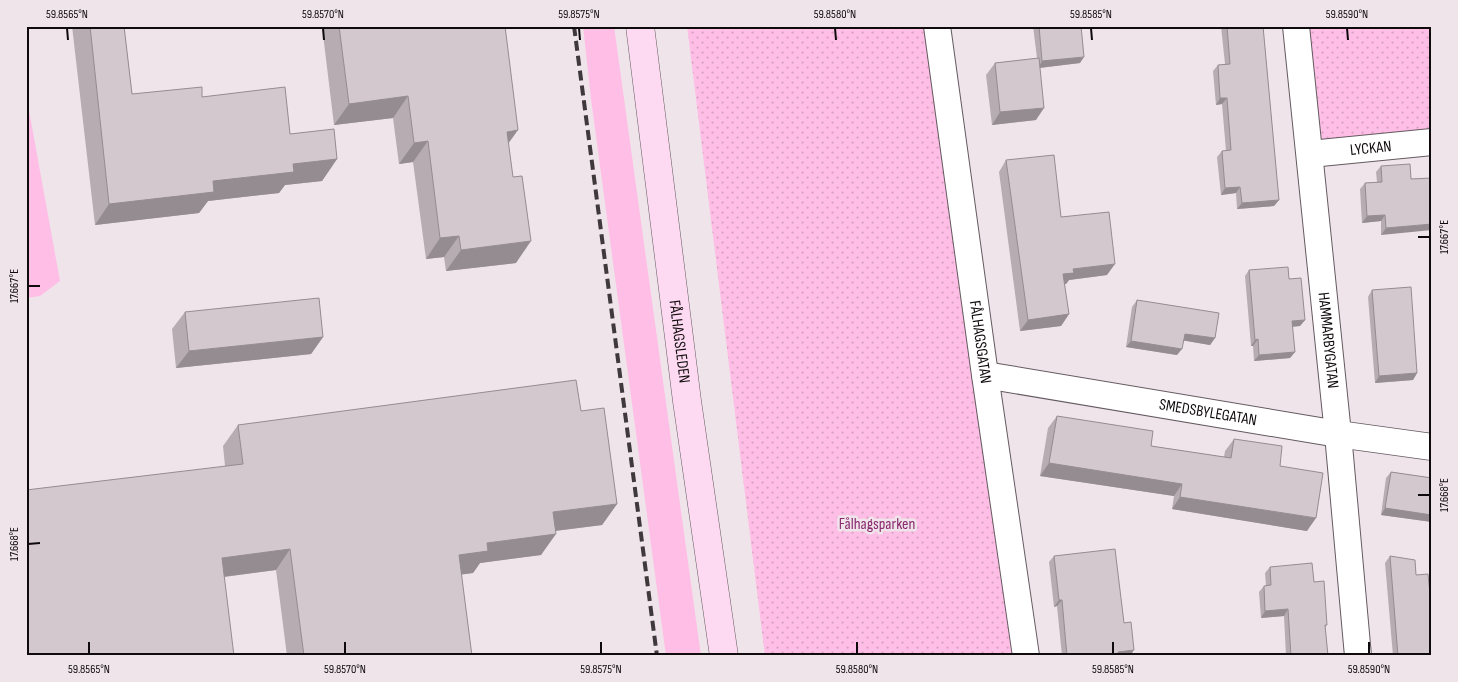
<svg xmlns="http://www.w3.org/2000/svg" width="1458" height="682" viewBox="0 0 1458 682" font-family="'Sofia Sans Condensed',sans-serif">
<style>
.green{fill:#febee5}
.park{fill:url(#park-dots)}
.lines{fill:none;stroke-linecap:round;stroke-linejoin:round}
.street-casing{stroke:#645a60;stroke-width:28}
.secondary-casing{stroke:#645a60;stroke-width:29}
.street{stroke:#fff;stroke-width:26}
.secondary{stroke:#fddaf1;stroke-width:28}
.rail{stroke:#3f393c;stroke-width:4;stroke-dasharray:10 5;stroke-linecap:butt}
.wall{fill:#b6acb2}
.shaded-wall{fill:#948c91}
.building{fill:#d4c8cf;stroke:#948c91}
.ticks{fill:none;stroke:#0f0b0d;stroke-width:2}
.labels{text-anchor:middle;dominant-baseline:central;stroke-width:5;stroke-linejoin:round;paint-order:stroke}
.street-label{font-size:16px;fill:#0f0b0d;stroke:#f0e4eb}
.park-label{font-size:16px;fill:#8b2a6e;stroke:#f0e4eb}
.neatline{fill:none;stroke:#0f0b0d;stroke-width:2}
.ticks-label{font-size:12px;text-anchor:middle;fill:#0f0b0d}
</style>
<defs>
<pattern id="park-dots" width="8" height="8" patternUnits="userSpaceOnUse" patternTransform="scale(1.25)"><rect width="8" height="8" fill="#febee5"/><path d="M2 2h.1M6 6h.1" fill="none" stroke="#d8a2c3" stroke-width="1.8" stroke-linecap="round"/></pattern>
</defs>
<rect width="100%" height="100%" fill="#f0e4eb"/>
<g class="green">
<path d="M583,26H614L701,656H666L591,99Z"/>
<path d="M26,94L60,281L40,296L26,298Z"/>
</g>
<g class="park">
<path d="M687,26H937L1026,656H765Z"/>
<path d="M1296,26H1432V142L1310,154Z"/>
</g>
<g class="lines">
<defs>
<g id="street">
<path id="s1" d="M937,26L985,375L1026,656"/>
<path id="s2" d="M1296,26L1338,434L1358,656"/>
<path id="s3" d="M1310,154L1432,142"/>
<path id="s4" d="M985,375L1338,434L1432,447"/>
</g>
<g id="secondary">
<path id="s5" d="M640,26L687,401L724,656"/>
</g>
</defs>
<use href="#street" class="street-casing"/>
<use href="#secondary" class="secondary-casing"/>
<use href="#street" class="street"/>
<use href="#secondary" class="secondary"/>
<path class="rail" d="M574,26L657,656"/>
</g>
<g class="wall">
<path d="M72,26H124L132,94L202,97L290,134L337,159L322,181L285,185L279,193L208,201L199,213L95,225Z"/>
<path d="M322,26H505L508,144L516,263L446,271L444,257L426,259L413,162L399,164L393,118L334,125Z"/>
<path d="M1033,26H1081L1080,63L1040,68L1036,120L992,125L986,75L995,63L1037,58Z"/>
<path d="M1221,26H1263L1279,200L1274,206L1237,209L1236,193L1221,195L1217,157L1222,151H1226L1222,104L1216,105L1213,71L1218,65L1225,64Z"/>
<path d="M1006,160L1061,217L1107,275L1069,280L1066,284H1064L1069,314L1061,326L1020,331L999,172Z"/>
<path d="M1381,166L1411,179L1432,178L1381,235V221L1362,223L1360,189L1365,183L1377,182L1376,172Z"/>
<path d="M1249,270L1289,279L1305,320L1300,326L1292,327L1295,352L1290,358L1254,361L1253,346H1251L1245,276Z"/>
<path d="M1372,290L1417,373L1413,380L1375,383L1368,297Z"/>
<path d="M1137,300L1215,338L1210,345L1183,340L1177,355L1126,347L1132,307Z"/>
<path d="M185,312L323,337L311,354L176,368L172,329Z"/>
<path d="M581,411L617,504L602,525L555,531L541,555L480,563L473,573L461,574L472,656H287L276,570L224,577L26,656L225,466L223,446L238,425Z"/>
<path d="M1057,416L1151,446L1224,457L1225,451L1234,439L1280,466L1307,531L1172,509L1174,496L1040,476L1048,428Z"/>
<path d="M1391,472L1432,478V522L1381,515L1386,478Z"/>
<path d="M1054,556L1124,623L1130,656H1062L1057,606L1054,607L1049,562Z"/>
<path d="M1390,556L1416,575L1432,656H1393L1385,563Z"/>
<path d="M1270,567L1314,582L1327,625L1325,627L1328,656H1286L1284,616L1261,618L1259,592L1264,586H1266L1265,573Z"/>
</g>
<g class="shaded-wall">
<path d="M1084,57L1080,63L1038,68L1042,61Z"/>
<path d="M408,96L393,118L334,125L349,104Z"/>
<path d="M1220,98H1227L1222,104L1216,105Z"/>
<path d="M1044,108L1036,120L992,125L1000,112Z"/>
<path d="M518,130L503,151L507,132Z"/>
<path d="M428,141L413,162L399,164L414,143Z"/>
<path d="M337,159L322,181L285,185L279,193L208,201L199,213L95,225L109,204L293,164Z"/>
<path d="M1240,187L1236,193L1221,195L1225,188Z"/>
<path d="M1279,200L1274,206L1237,209L1242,203Z"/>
<path d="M1385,215L1381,221L1362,223L1367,216Z"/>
<path d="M1432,224V230L1381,235L1386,228Z"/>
<path d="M459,236L444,257L426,259L440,238Z"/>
<path d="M531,241L516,263L446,271L461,250Z"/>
<path d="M1115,264L1107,275L1069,280L1066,284L1055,285L1063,274L1073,269Z"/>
<path d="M1069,314L1061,326L1020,331L1028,320Z"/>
<path d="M1305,320L1300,326L1287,327L1292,321Z"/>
<path d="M1185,334L1215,338L1210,345L1180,340Z"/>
<path d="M323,337L311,354L176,368L189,351Z"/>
<path d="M1258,339L1253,346H1251L1255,340Z"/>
<path d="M1131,341L1182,349L1177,355L1126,347Z"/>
<path d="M1295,352L1290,358L1254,361L1259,355Z"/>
<path d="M1417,373L1413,380L1375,383L1379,376Z"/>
<path d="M1049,463L1182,484L1174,496L1040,476Z"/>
<path d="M1180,497L1316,518L1307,531L1172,509Z"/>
<path d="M617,504L602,525L538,533L553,512Z"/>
<path d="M1385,508L1432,515V522L1381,515Z"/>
<path d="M556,534L541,555L480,563L473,573L444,577L459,555L487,543Z"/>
<path d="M290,549L276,570L207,579L222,558Z"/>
<path d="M1059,600H1062L1057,606L1054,607Z"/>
<path d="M1288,609L1284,616L1261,618L1265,611Z"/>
<path d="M1134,650L1130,656H1115L1118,652Z"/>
</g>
<g class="building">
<path d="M90,26H124L132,94L202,87V97L285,87L290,134L334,129L337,159L293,164L294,172L213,181L214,192L109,204Z"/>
<path d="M339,26H505L518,130L507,132L513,177L522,176L531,241L461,250L459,236L440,238L428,141L414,143L408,96L349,104Z"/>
<path d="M1039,26H1081L1084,57L1042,61Z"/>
<path d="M1227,26H1263L1279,200L1242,203L1240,187L1225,188L1222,151L1231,150L1227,98H1220L1218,65L1230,64Z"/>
<path d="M1039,58L1044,108L1000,112L995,63Z"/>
<path d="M1054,155L1061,217L1109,212L1115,264L1073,269L1074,273L1063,274L1069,314L1028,320L1006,160Z"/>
<path d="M1410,164L1411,179L1432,178V224L1386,228L1385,215L1367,216L1365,183L1382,182L1381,166Z"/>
<path d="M1288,267L1289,279L1301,278L1305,320L1292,321L1295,352L1259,355L1258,339L1255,340L1249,270Z"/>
<path d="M1411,287L1417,373L1379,376L1372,290Z"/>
<path d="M319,298L323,337L189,351L185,312Z"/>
<path d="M1137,300L1219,313L1215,338L1185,334L1182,349L1131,341Z"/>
<path d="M576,380L581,411L604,408L617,504L553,512L556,534L487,543L488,551L459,555L472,656H304L290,549L222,558L234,656H26V490L243,464L238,425Z"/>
<path d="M1057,416L1153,431L1151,446L1231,458L1234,439L1282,446L1280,466L1323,473L1316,518L1180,497L1182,484L1049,463Z"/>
<path d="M1391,472L1432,478V515L1385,508Z"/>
<path d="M1115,549L1124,623L1131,622L1134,650L1118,652V656H1067L1062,600H1059L1054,556Z"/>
<path d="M1390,556L1415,560L1416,575L1428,574L1432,613V656H1398Z"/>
<path d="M1312,563L1314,582L1324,581L1327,625H1325L1328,656H1291L1288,609L1265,611L1264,586L1271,585L1270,567Z"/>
</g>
<path class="ticks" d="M67,28L68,40M323,28L324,40M579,28L580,40M835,28L836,40M1091,28L1092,40M1347,28L1348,40M1418,237H1430M28,286H40M1418,495H1430M28,544L40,543M89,642V654M345,642V654M601,642V654M857,642V654M1113,642V654M1369,642V654"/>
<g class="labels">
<g class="street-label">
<text stroke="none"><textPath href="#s3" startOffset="61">LYCKAN</textPath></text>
<text stroke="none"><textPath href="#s5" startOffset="318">FÅLHAGSLEDEN</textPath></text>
<text stroke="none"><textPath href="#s1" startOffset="319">FÅLHAGSGATAN</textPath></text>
<text stroke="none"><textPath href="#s2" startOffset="316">HAMMARBYGATAN</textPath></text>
<text stroke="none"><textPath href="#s4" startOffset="226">SMEDSBYLEGATAN</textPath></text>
</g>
<g class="park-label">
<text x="877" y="524">Fålhagsparken</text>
</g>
</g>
<rect width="1458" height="682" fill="none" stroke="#f0e4eb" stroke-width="55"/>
<rect x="28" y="28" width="1402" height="626" class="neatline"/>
<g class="ticks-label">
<text x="67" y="18">59.8565°N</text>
<text x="323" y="18">59.8570°N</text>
<text x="579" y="18">59.8575°N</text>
<text x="835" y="18">59.8580°N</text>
<text x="1091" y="18">59.8585°N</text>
<text x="1347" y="18">59.8590°N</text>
<text transform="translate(1444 237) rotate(-90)" y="4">17.667°E</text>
<text transform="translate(14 286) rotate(-90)" y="4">17.667°E</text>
<text transform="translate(1444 495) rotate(-90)" y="4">17.668°E</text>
<text transform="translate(14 544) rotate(-90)" y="4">17.668°E</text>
<text x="89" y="673">59.8565°N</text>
<text x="345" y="673">59.8570°N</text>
<text x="601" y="673">59.8575°N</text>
<text x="857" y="673">59.8580°N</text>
<text x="1113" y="673">59.8585°N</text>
<text x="1369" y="673">59.8590°N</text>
</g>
</svg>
